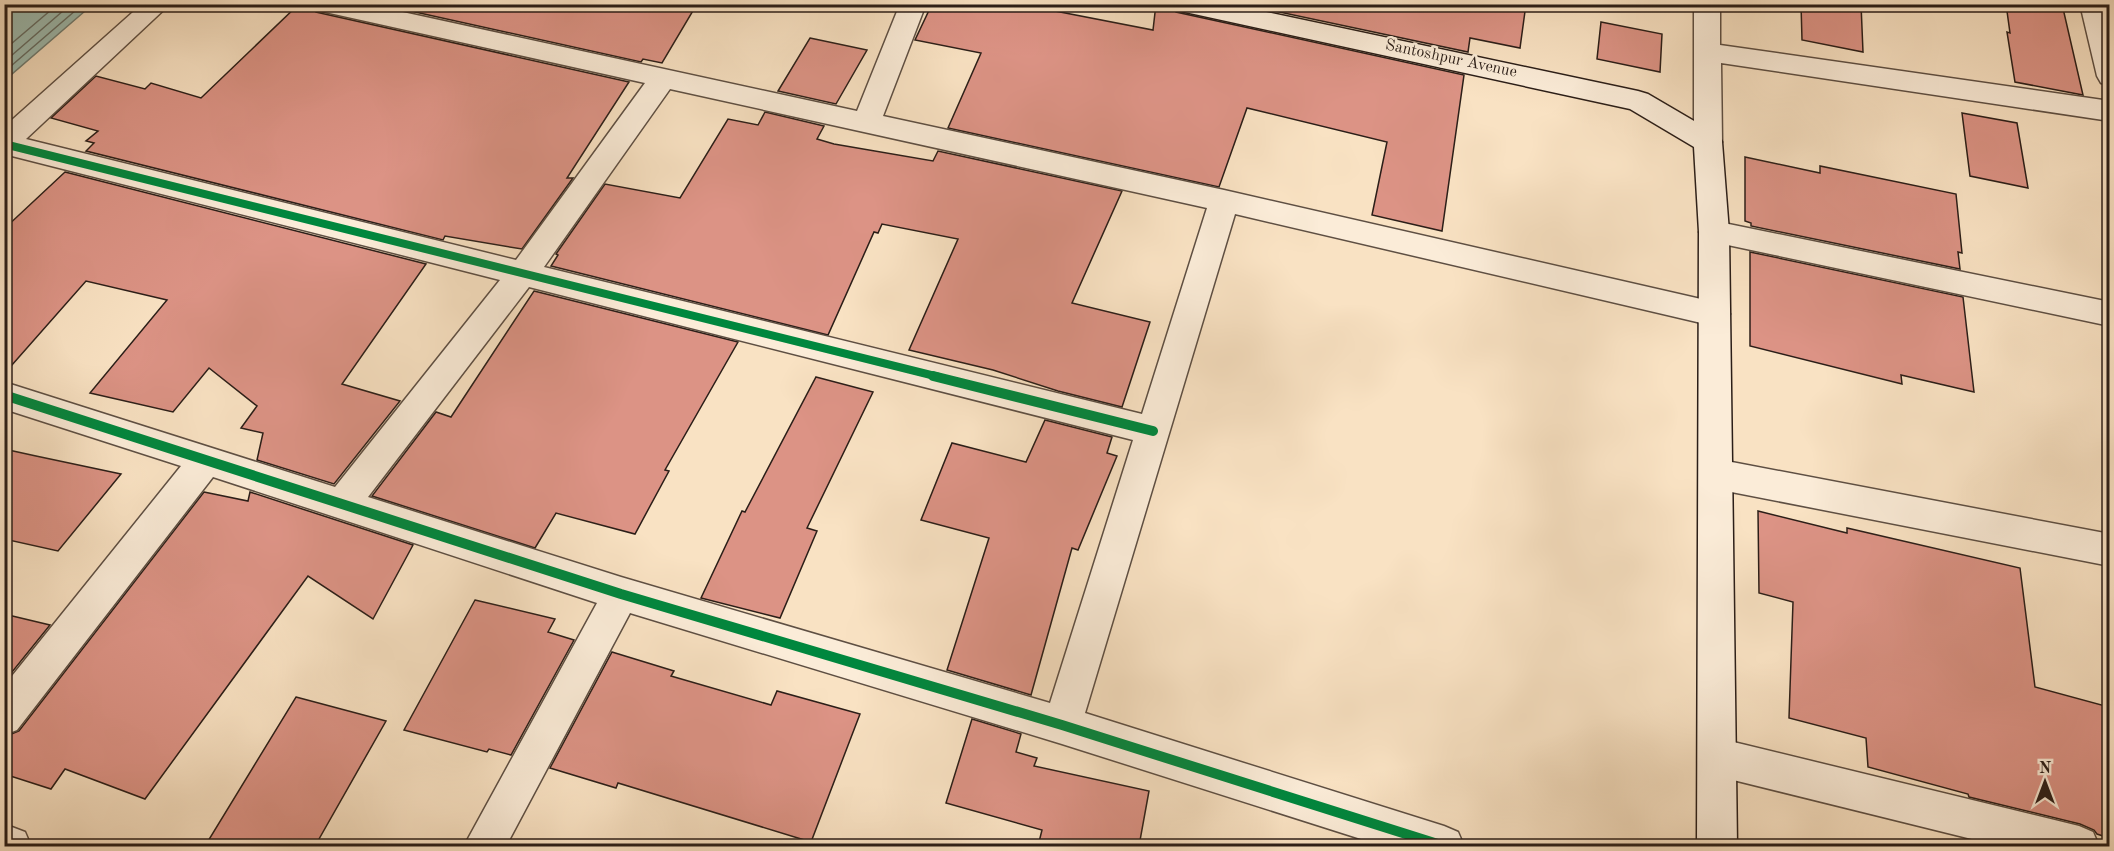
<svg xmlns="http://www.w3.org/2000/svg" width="2114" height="851" viewBox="0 0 2114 851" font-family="'Old Standard TT',serif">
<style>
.water{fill:#9ebeb3;stroke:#707e75;stroke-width:1.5}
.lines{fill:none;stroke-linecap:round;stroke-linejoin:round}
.shore{stroke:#646e66;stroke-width:1.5}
.building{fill:#dc9385;stroke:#2b1e18;stroke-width:1.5}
.minor-casing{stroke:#5e4f43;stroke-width:3}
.secondary-casing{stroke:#2b1e18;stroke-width:3}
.minor{fill:#fbecd8;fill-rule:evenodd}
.secondary{fill:#fbecd8;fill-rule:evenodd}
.cycleway-far1-casing{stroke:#fbecd8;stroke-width:10}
.cycleway-casing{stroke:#fbecd8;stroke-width:14}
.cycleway-far1{stroke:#00873e;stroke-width:8}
.cycleway{stroke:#00873e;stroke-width:10}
.labels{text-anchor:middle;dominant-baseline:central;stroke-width:5;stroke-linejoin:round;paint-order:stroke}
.street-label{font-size:16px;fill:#2b1e18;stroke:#fbecd8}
</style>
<rect width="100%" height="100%" fill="#f9e2c3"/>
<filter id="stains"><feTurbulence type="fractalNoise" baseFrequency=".00333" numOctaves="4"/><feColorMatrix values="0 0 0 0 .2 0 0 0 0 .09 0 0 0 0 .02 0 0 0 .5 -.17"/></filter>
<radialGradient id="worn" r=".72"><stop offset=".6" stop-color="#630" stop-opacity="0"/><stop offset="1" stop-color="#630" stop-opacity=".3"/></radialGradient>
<path class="water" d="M5,4H92V5L5,80Z"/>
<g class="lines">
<g class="shore">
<path d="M4,50L58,4"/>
<path d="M4,62L71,4"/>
<path d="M4,72L83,4"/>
</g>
</g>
<g class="building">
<path d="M299,4H311L316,12L629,82L567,178H573L522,249L445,236L443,240L86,151L94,143L86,141L98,131L51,118L96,76L145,89L151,83L201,98Z"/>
<path d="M379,4H697L662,63L643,59L641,62Z"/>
<path d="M932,4H1019L1153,30L1156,4H1171L1176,12L1464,75L1442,231L1372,215L1387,142L1247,108L1219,187L948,128L981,53L915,40Z"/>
<path d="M1242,4H1526L1520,48L1470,38L1468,52Z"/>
<path d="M1801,4H1861L1863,52L1802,40Z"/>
<path d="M2006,4H2062L2083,95L2015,82L2007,32L2010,33Z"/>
<path d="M1601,22L1662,34L1660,72L1597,59Z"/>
<path d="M810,38L867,50L836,104L778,91Z"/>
<path d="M765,112L824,126L817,139L834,144L933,161L938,151L1122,191L1072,303L1150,322L1122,407L1058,391L993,370L909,350L958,239L882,224L878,233L874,232L828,335L551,266L558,255L556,254L605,184L680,198L728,119L758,125Z"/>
<path d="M1962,113L2017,123L2028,188L1970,176Z"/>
<path d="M1745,157L1820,173V166L1956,194L1962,253L1958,252L1960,269L1751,226V223L1745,221Z"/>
<path d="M65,172L426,264L342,384L400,401L334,484L257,460L263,433L241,428L257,406L209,368L173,412L90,393L167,300L86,281L4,374V229Z"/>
<path d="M1750,252L1963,297L1974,392L1901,375L1902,384L1750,346Z"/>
<path d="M534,291L738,342L665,470L669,471L635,534L556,513L535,548L372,496L436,412L451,417Z"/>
<path d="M816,377L873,392L807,528L817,531L780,618L701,598L742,511L745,512Z"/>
<path d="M1045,420L1112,437L1107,453L1117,456L1078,550L1072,548L1031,695L947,670L989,538L921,520L952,443L1026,462Z"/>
<path d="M4,449L36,456L121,474L58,551L4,539Z"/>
<path d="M204,492L248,501L250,492L413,545L373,619L308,576L145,799L65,769L51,789L4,774V737L19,731Z"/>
<path d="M1758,511L1847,533V528L2020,568L2035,687L2109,707V838L2097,834L2094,830L2080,824L1969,797L1968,794L1868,767L1866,738L1789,718L1793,602L1759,593Z"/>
<path d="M475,600L555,619L548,632L574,640L511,755L489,749L487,752L404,730Z"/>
<path d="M4,614L50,625L4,682Z"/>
<path d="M612,652L674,671L671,676L771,705L777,691L860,714L811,842L618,783L616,788L550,768Z"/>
<path d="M296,697L386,721L315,846H205Z"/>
<path d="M972,719L1021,734L1016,752L1037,758L1034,766L1149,791L1139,846H1038L1042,830L946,803Z"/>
</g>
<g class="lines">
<defs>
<g id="minor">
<path d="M142,4H170L26,139L516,260L645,83L325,12L316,10L313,4H366L857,111L900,4H926L883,116L1224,190L1714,302L1725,305L1730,314L1725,323L1714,326L1235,214L1085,713L1444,826L1458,832L1464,846H1383L1062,744L630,613L506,846H464L597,603L213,477L17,730L4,735V686L181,466L4,409V382L335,487L500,280L4,154V127ZM670,89L1207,208L1142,414L544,267ZM529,287L1133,440L1050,703L621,577L368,497Z"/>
<path d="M1694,4H1720V45L2110,101V121L1721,63L1722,142L1718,149L1708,152L1698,149L1694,142Z"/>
<path d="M2080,4H2106L2110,19V85L2101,83L2097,76Z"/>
<path d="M1714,221L2110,302V326L1704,240L1699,232L1704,224Z"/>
<path d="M1716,459L2110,534V566L1716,489L1704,484L1699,474L1704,464Z"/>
<path d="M1717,738L2079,826L2093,832L2099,846H2000L1717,776L1703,771L1698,757L1703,743Z"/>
<path d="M4,824L25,832L31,846H4Z"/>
</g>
<path id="secondary" d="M1173,4H1229L1638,91L1648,94L1718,135L1722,142L1729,232L1737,846H1697L1699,232L1694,147L1630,109L1185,12L1176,10Z"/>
</defs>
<use href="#minor" class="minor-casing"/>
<use href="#secondary" class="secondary-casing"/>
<use href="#minor" class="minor"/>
<use href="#secondary" class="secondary"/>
<defs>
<path id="cycleway-far1" d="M4,144L939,377"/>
<g id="cycleway">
<path d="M933,376L1153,431"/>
<path d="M4,395L621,594L1062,725L1444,846"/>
</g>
</defs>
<use href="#cycleway-far1" class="cycleway-far1-casing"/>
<use href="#cycleway" class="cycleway-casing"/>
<use href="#cycleway-far1" class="cycleway-far1"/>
<use href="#cycleway" class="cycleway"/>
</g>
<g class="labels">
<g class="street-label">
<text transform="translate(1451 59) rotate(12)">Santoshpur Avenue</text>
</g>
</g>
<rect width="2114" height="851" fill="none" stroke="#f9e2c3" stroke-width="24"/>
<rect x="6" y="6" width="2102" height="839" fill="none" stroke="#2b1e18" stroke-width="3"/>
<rect x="12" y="12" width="2090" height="827" fill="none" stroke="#2b1e18" stroke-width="1.5"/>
<g transform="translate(2045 782)" stroke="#fbecd8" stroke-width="4.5" paint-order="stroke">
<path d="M0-4.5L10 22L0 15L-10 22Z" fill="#2b1e18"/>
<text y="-9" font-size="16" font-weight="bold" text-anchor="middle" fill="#2b1e18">N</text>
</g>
<rect width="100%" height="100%" filter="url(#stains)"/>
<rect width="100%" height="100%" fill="url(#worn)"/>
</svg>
